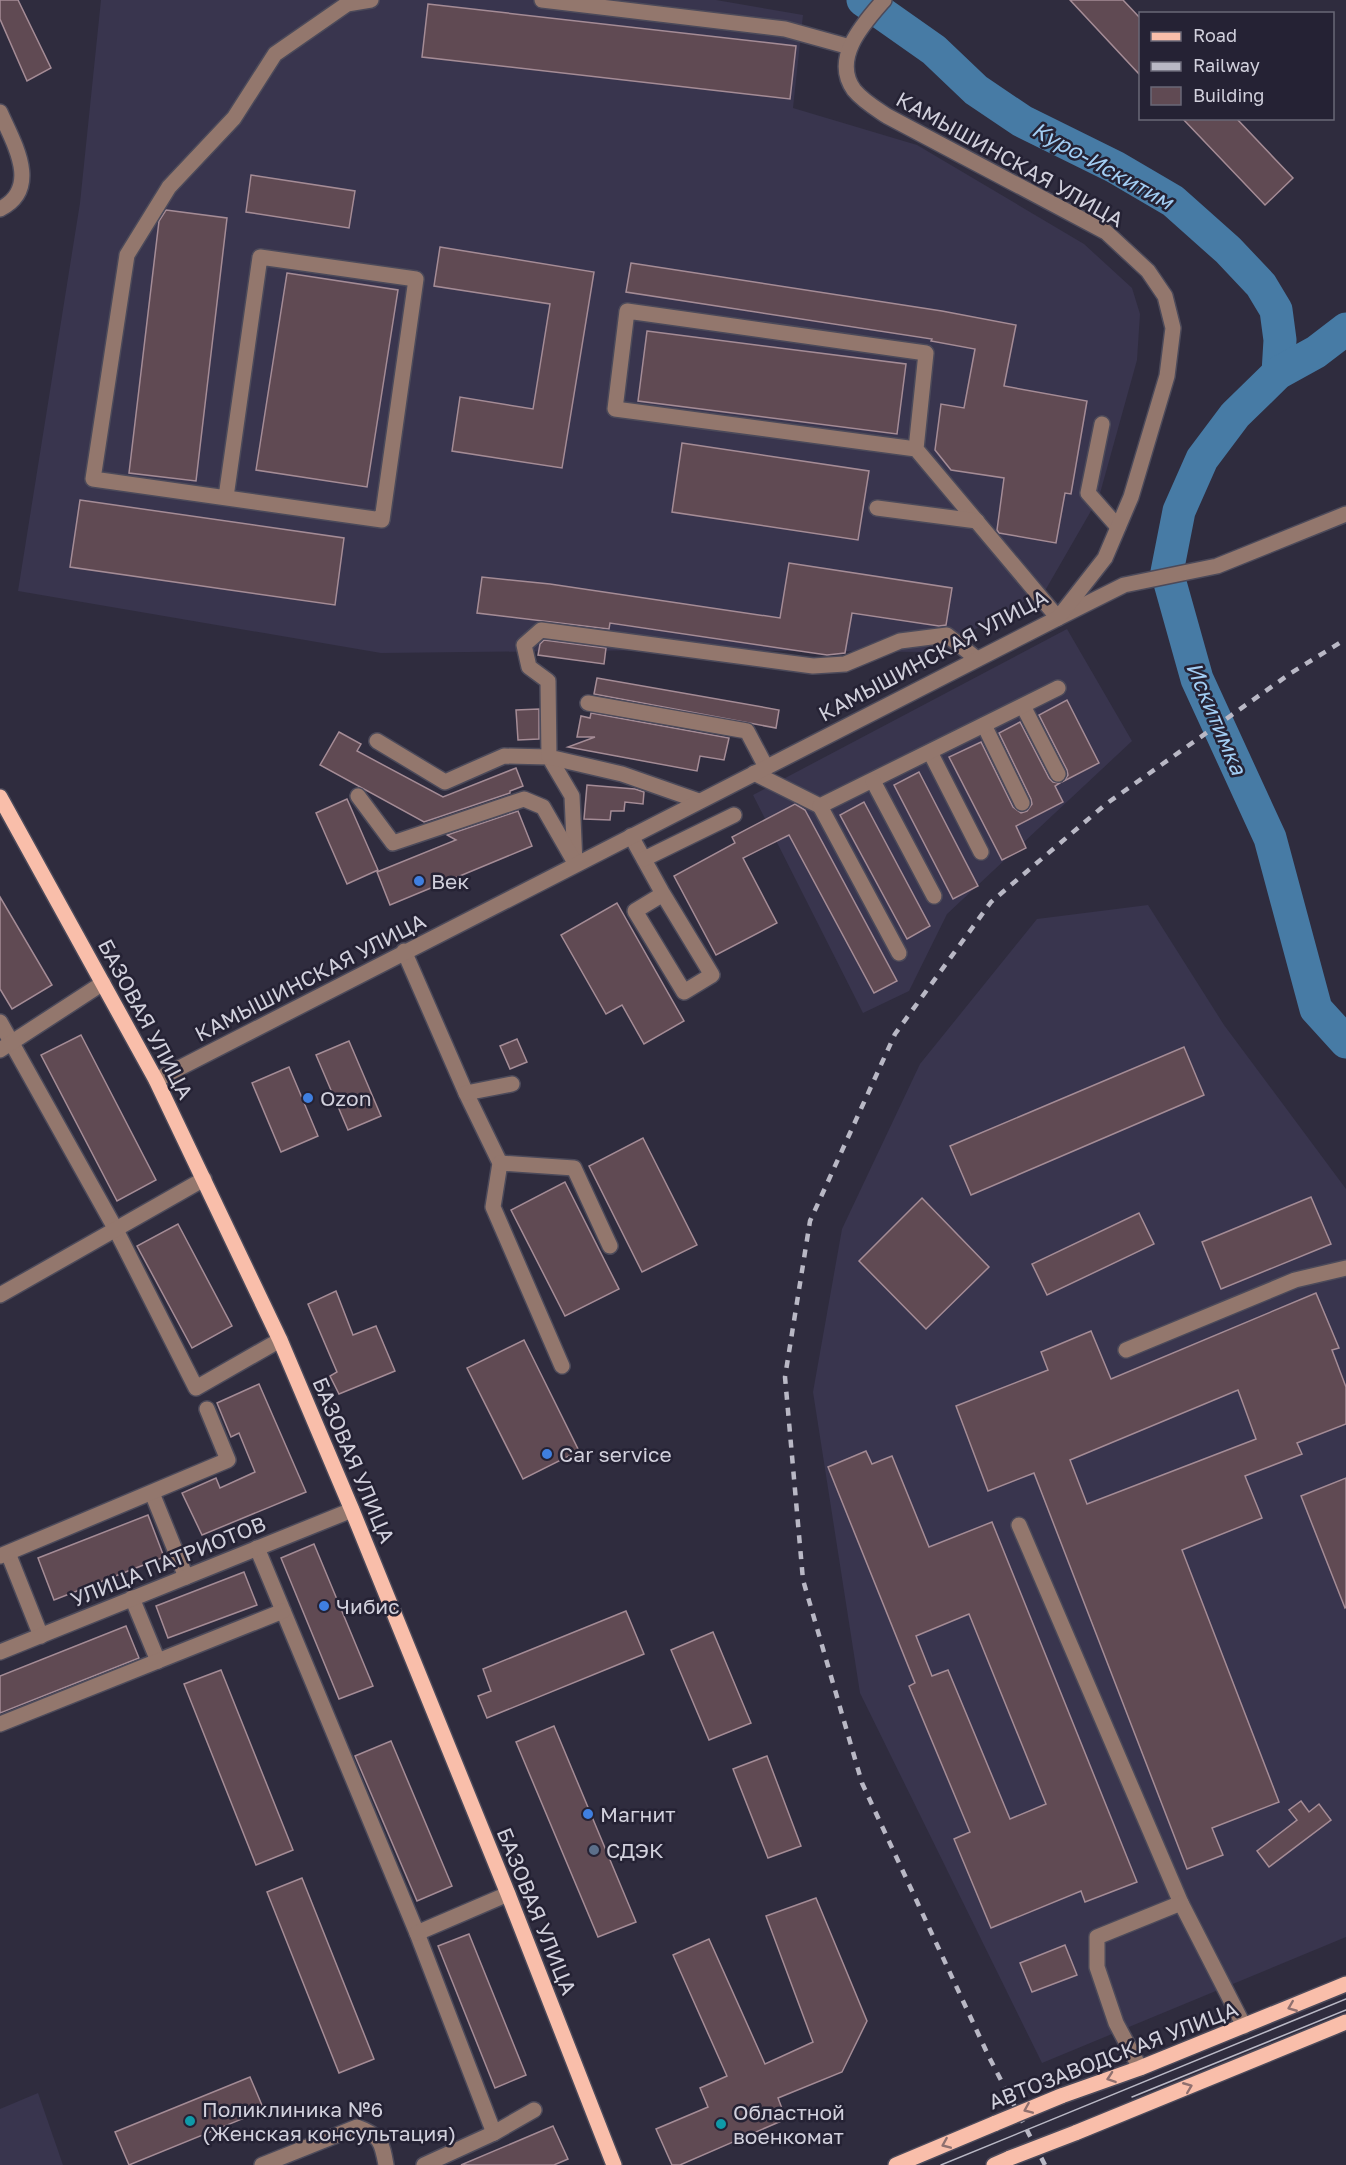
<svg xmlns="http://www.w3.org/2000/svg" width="1346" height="2165" viewBox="0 0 1346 2165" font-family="'Golos Text',sans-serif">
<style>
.built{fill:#39354e}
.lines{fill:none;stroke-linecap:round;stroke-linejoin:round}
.river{stroke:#477ba5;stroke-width:33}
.building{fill:#604a53;stroke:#a58c96;stroke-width:1.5;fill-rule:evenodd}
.minor-casing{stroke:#4c4a5a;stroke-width:18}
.major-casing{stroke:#4c4a5a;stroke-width:18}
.minor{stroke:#93776d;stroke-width:15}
.major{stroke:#f9beaa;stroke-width:15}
.tram{stroke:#b9b8c5;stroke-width:1.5}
.rail{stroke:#b9b8c5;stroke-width:4.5;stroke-dasharray:8 8;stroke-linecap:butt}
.major-bridge-casing{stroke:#4c4a5a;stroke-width:18;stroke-linecap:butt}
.major-bridge{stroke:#f9beaa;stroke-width:15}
.oneway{stroke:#8f706f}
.shop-dot{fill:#3f7fe0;stroke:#252234;stroke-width:2}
.service-dot{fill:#5c6f8a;stroke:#252234;stroke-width:2}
.culture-dot{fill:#0f9aa8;stroke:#252234;stroke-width:2}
.labels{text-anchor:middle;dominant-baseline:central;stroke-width:5;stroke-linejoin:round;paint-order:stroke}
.street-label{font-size:21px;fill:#d1d0dc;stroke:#252234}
.poi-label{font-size:21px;fill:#d1d0dc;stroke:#252234;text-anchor:start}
.water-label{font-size:22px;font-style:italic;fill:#a3cef4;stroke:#252234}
</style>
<rect width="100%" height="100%" fill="#2f2c3e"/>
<g class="built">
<path d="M101,0H716L803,15L793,108L917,145L1084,244L1132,288L1140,314L1137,360L1099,497L1046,589L935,652L662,650L381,653L18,591L80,203Z"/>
<path d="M1067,629L1132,741L947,914L909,991L863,1013L753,795Z"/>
<path d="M1148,905L1224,1025L1346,1189V1937L1042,2063L860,1693L813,1392L842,1229L920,1064L1037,919Z"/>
<path d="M38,2093L63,2165H0V2109Z"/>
</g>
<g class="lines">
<g class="river">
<path d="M863,0L934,50L976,90L1022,121L1115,167L1173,201L1228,250L1261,285L1276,310L1280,340L1278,373"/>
<path d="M1346,329L1316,352L1278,373L1235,415L1202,459L1179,511L1167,572L1197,679L1270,838L1316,1009L1346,1042"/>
</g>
</g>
<g class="building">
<path d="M0,0H18L51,68L27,81L0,19Z"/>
<path d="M1070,0H1123L1140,18V75Z"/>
<path d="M428,4L796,46L790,99L422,57Z"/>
<path d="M1182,118H1236L1293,178L1265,205Z"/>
<path d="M251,175L355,191L349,228L246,212Z"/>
<path d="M166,210L227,218L196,481L129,473L159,221Z"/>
<path d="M440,247L594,272L562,468L452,451L460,397L533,409L550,304L434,286Z"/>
<path d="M631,263L942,311L1016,325L1004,386L1087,401L1071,494L1065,493L1056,543L999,533L997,530L1004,478L951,470L935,450L941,404L964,408L975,349L931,341L932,339L626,292Z"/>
<path d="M287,273L398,290L367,487L256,470Z"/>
<path d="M647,331L906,364L897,434L638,401Z"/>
<path d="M682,443L869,471L858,540L672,512Z"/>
<path d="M80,500L344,538L335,605L70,567Z"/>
<path d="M789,563L952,588L946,625L939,626L852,613L845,653L827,655L610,623L609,629L477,613L482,577L550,584L780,618Z"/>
<path d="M544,640L606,648L604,664L538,655L540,644Z"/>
<path d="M597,678L779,710L776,728L594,694Z"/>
<path d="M1067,700L1099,763L1064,781L1068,775L1067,770L1039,715Z"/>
<path d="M539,709V739L518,740L516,710Z"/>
<path d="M591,713L729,738L724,760L700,756L697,771L568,747L595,737H577L581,716L590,718Z"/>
<path d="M1020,722L1049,778L1053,782L1060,783L1055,786L1063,802L1016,826L1026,848L1002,860L949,757L981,742L1013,807L1021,813L1027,811L1032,804L1031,799L999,733Z"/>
<path d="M339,732L361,744L357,751L443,797L516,768L523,786L510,791V793L424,822L320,765Z"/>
<path d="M919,772L978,886L953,899L894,785Z"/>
<path d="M587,785L635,789L644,792L643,804L625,802L624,811H611L610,820L584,819Z"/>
<path d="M347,799L378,870L347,884L316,813Z"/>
<path d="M864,802L930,926L907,939L840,815Z"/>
<path d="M795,804L805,810L897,981L874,993L789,835L743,858L777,923L716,955L674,876L735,843L732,837Z"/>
<path d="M518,811L532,846L390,905L377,872L456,840L447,835Z"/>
<path d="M0,897L52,985L12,1009L0,989Z"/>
<path d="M617,903L684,1021L644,1044L622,1005L606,1014L561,935Z"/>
<path d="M81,1035L156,1180L117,1201L41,1055Z"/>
<path d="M517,1039L527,1062L510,1069L500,1046Z"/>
<path d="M349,1041L381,1116L348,1130L316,1055Z"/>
<path d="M1184,1047L1204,1095L971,1195L950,1146Z"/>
<path d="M289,1067L318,1136L281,1152L252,1083Z"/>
<path d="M643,1138L697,1245L642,1272L589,1166Z"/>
<path d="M565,1182L619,1289L565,1316L511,1210Z"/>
<path d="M1311,1197L1331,1244L1221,1289L1202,1242Z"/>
<path d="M922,1198L989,1267L926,1329L859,1261Z"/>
<path d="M1139,1213L1154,1244L1047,1295L1032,1264Z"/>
<path d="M178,1224L232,1326L192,1348L137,1246Z"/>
<path d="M336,1291L353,1335L376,1326L395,1371L339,1394L330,1376L337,1372L308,1304Z"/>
<path d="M1316,1293L1339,1348L1332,1350L1346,1387V1424L1297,1443L1302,1454L1245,1476L1262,1518L1182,1550L1279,1802L1212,1828L1223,1855L1187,1869L1034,1473L988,1491L956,1406L1048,1370L1041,1352L1091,1331L1111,1379ZM1238,1390L1256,1439L1087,1504L1070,1460Z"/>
<path d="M524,1340L579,1451L523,1479L467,1368Z"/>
<path d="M259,1384L306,1492L202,1535L182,1493L216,1478L220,1488L255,1472L239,1433L231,1437L217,1403Z"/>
<path d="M866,1451L872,1464L892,1456L929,1547L992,1522L1137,1882L1085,1902L1081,1891L991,1928L954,1839L970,1832L909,1686L915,1683L828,1467ZM969,1614L1046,1804L1010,1819L948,1670L932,1676L916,1636Z"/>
<path d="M1346,1478V1607L1345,1608L1301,1496Z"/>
<path d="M148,1515L164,1557L54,1600L38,1558Z"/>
<path d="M314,1544L373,1686L339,1699L281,1558Z"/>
<path d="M244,1572L257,1605L168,1638L156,1606Z"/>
<path d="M626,1611L644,1654L487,1718L478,1696L491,1691L483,1669Z"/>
<path d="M126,1626L139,1658L0,1713V1676Z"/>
<path d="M713,1632L751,1723L709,1740L671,1650Z"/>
<path d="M221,1670L293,1850L256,1865L184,1684Z"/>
<path d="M554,1726L636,1922L598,1937L516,1742Z"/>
<path d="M391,1741L452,1886L417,1901L355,1756Z"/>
<path d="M767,1756L801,1846L768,1858L733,1769Z"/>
<path d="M1301,1801L1309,1812L1319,1804L1331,1820L1269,1867L1257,1851L1297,1820L1289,1810Z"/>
<path d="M302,1878L374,2059L339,2073L267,1892Z"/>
<path d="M816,1898L867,2021L842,2072L778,2098L786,2119L680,2165H672L656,2129L708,2107L700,2088L727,2076L673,1955L709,1939L765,2064L813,2042L766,1916Z"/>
<path d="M469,1934L526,2075L495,2088L438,1946Z"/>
<path d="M1065,1945L1077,1975L1032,1992L1020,1963Z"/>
<path d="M250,2077L264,2110L129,2165L115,2132Z"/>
<path d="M553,2126L568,2159L554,2165H461Z"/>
</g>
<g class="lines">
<defs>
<g id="minor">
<path d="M542,0L785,29L850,47"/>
<path d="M0,112C13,142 42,188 0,209"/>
<path d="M1102,424L1088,493L1118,527"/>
<path d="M916,449L926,353L627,311L615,409L916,449L1058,618L1124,585L1217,566L1346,514"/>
<path d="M226,497L260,257L416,279L382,520L93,479L127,255L169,187L234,118L275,54L347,4L371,0"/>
<path d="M877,508L977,521"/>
<path d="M588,703L747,731L766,767"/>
<path d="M1023,706L1058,774"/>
<path d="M984,725L1022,803"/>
<path d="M377,741L445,782L504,756L549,757L572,796L575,864"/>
<path d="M930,752L981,852"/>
<path d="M754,773L820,806L1058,688"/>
<path d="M873,781L934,896"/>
<path d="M358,796L393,843L524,799L543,807L574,861"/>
<path d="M699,801L622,774L549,757L548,681L529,667L524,645L541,630L813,666L845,664L900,641L947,635L977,659"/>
<path d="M820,806L899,953"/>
<path d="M631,836L663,894L635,911L684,992L712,975L663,894"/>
<path d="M644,859L734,815"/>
<path d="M404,951L466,1093L500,1163L493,1207L562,1366"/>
<path d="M0,1022L115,1228L196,1388L280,1340"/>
<path d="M0,1050L103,983"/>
<path d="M156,1080L1058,618L1105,558L1131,497L1167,376L1173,328L1165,296L1148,271L1106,232L887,116C875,108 863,101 854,90C831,58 864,23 884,0"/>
<path d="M466,1093L512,1084"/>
<path d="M500,1163L574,1168L610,1246"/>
<path d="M0,1295L204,1179"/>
<path d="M1126,1350L1295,1280L1346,1268"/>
<path d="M152,1493L186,1577"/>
<path d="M1019,1525L1181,1903"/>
<path d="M257,1548L417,1933L494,2133"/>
<path d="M8,1553L41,1636"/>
<path d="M0,1556L228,1460L207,1409"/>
<path d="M132,1598L158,1661"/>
<path d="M0,1652L352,1510"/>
<path d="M0,1724L283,1611"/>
<path d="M417,1933L508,1894"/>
<path d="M1140,2068L1116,2023L1097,1967V1937L1181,1903L1244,2026"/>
<path d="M262,2165L357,2127C380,2135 382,2142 386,2165"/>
<path d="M424,2165L494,2133L534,2110"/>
</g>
<g id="major">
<path d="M0,797L156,1080L280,1340L352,1510L508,1894L614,2165"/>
<path d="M1061,2096L1140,2068L1346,1984"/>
<path d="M1075,2133L1346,2022"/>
<path d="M896,2165L996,2123"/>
<path d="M994,2165L1010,2158"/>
</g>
</defs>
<use href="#minor" class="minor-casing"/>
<use href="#major" class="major-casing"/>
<use href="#minor" class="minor"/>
<use href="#major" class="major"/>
<g class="tram">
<path d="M1132,2097L1346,2010"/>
<path d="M941,2165L1346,1999"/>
</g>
<path class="rail" d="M1045,2165L989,2057L862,1783L803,1580L785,1377L810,1221L895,1034L991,902L1106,804L1291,673L1346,639"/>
<defs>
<g id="major-bridge">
<path d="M996,2123L1061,2096"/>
<path d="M1010,2158L1075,2133"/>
</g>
</defs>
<use href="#major-bridge" class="major-bridge-casing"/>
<use href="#major-bridge" class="major-bridge"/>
</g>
<defs><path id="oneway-chevron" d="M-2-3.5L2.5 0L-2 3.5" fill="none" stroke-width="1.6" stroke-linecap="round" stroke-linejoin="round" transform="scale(1.5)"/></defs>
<g class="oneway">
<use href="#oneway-chevron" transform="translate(1292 2007) rotate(158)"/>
<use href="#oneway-chevron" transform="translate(1111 2078) rotate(161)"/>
<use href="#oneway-chevron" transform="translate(1188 2087) rotate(-22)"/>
<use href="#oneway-chevron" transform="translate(1028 2109) rotate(157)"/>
<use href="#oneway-chevron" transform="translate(946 2144) rotate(157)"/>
</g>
<g class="shop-dot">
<circle cx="419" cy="881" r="6"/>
<circle cx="308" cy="1098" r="6"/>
<circle cx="547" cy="1454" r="6"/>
<circle cx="324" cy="1606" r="6"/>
<circle cx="588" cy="1814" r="6"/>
</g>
<circle class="service-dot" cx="594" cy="1850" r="6"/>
<g class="culture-dot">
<circle cx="190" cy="2121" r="6"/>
<circle cx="721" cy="2124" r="6"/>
</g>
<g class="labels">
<g class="street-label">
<text transform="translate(1010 159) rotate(29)">КАМЫШИНСКАЯ УЛИЦА</text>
<text transform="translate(933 655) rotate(-28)">КАМЫШИНСКАЯ УЛИЦА</text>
<text transform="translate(310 977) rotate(-27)">КАМЫШИНСКАЯ УЛИЦА</text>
<text transform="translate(146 1019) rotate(62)">БАЗОВАЯ УЛИЦА</text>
<text transform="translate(354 1460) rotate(67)">БАЗОВАЯ УЛИЦА</text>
<text transform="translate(168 1561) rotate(-22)">УЛИЦА ПАТРИОТОВ</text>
<text transform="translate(537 1911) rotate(68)">БАЗОВАЯ УЛИЦА</text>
<text transform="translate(1113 2055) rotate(-21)">АВТОЗАВОДСКАЯ УЛИЦА</text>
</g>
<g class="poi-label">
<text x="431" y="881">Век</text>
<text x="320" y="1098">Ozon</text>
<text x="559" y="1454">Car service</text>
<text x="336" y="1606">Чибис</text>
<text x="600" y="1814">Магнит</text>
<text x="606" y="1850">СДЭК</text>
<text x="202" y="2109">Поликлиника №6<tspan x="202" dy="24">(Женская консультация)</tspan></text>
<text x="733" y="2112">Областной<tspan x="733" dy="24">военкомат</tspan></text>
</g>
<g class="water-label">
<text transform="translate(1103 165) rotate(29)">Куро-Искитим</text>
<text transform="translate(1217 718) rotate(67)">Искитимка</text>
</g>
</g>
<rect x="1139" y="12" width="195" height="108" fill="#252234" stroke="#6a6877" stroke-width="1.5"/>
<rect x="1151" y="32" width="30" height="9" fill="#f9beaa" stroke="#6a6877" stroke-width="1.5"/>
<text x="1193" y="42" font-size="18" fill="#d1d0dc">Road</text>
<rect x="1151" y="62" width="30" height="9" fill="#b9b8c5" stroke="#6a6877" stroke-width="1.5"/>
<text x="1193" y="72" font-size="18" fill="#d1d0dc">Railway</text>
<rect x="1151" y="87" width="30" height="18" fill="#604a53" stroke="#6a6877" stroke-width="1.5"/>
<text x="1193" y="102" font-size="18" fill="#d1d0dc">Building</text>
</svg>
